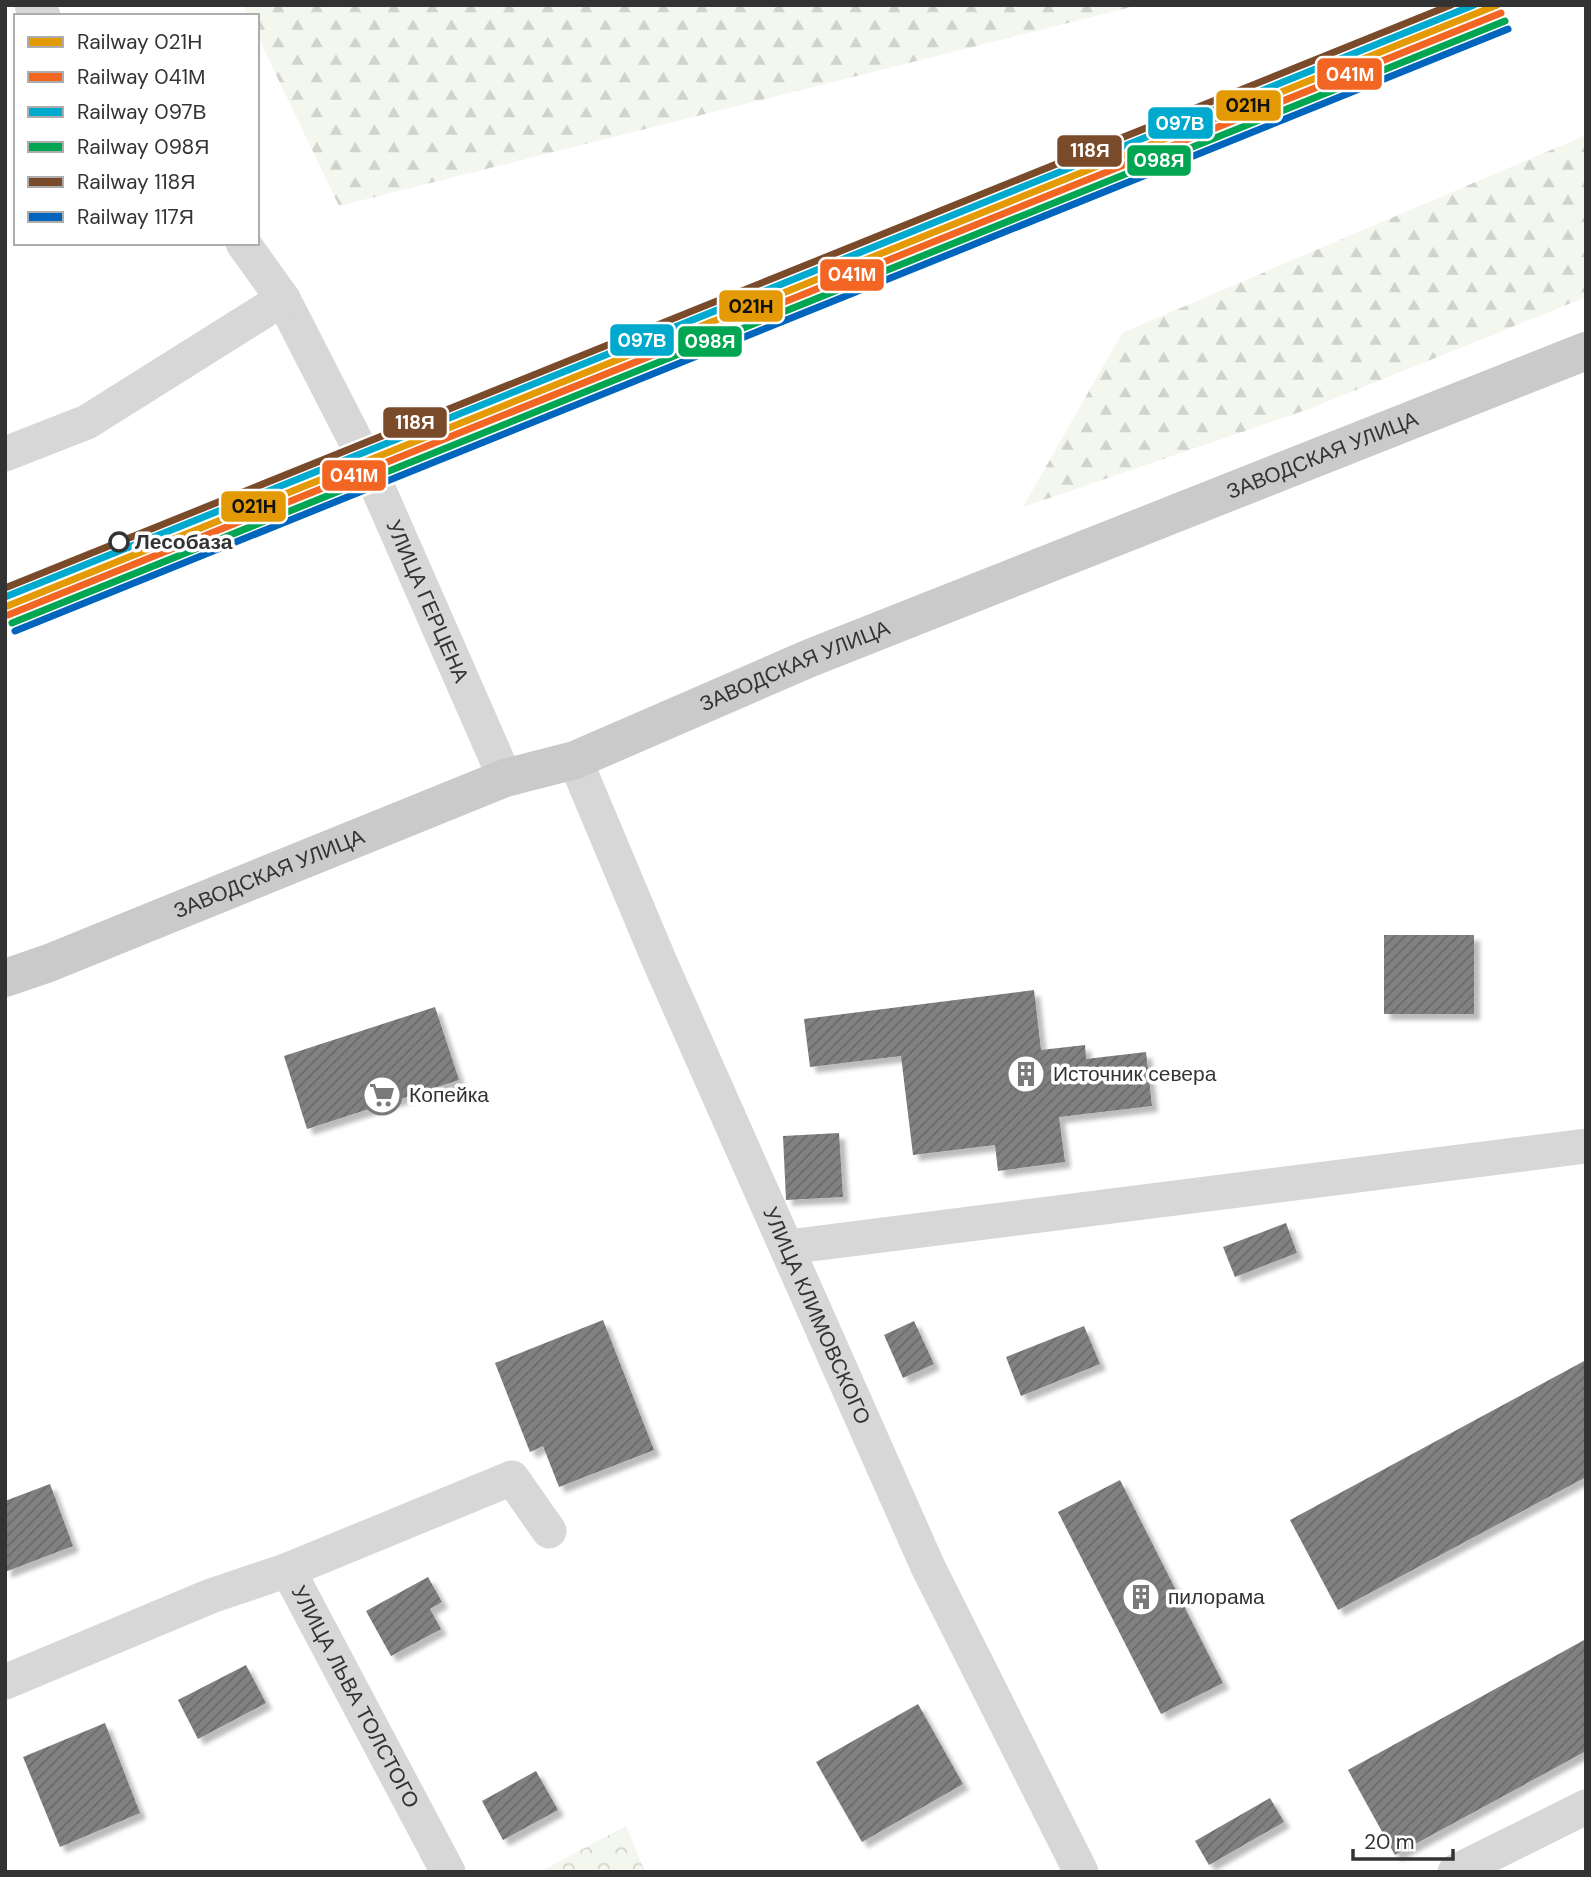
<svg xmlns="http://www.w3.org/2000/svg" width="1591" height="1877" viewBox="0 0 1591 1877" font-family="'DM Sans',sans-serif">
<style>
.forest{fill:url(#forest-firs)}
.park{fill:url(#park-crowns)}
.building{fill:url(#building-hatch);filter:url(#shadow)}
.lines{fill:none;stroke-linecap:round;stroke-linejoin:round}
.minor{stroke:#d7d7d7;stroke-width:35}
.major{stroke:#cacaca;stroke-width:38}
.rail-1-casing{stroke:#fff;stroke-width:12}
.rail-2-casing{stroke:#fff;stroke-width:12}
.rail-3-casing{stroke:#fff;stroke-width:12}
.rail-4-casing{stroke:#fff;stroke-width:12}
.rail-5-casing{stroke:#fff;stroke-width:12}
.rail-6-casing{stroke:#fff;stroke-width:12}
.rail-1{stroke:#e39a05;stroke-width:7}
.rail-2{stroke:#f26522;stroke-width:7}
.rail-3{stroke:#00a9ce;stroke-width:7}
.rail-4{stroke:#00a651;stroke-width:7}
.rail-5{stroke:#7a4b2a;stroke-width:7}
.rail-6{stroke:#0065bd;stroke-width:7}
.stop-dot{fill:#fff;stroke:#333;stroke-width:3.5}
.labels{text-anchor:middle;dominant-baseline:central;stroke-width:7;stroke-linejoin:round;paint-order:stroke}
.street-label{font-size:21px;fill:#333;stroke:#fff}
.stop-label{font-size:21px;font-weight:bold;fill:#333;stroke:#fff;text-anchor:start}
.poi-label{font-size:21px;fill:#333;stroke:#fff;text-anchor:start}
.line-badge{stroke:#fff;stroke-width:2.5}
.badge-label{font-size:19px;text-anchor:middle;font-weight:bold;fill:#fff}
.pale-badge-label{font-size:19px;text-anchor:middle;font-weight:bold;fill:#111}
</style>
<defs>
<pattern id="forest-firs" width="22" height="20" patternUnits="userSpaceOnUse" patternTransform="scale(1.75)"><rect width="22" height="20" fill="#f3f7ee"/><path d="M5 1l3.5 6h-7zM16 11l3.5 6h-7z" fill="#d1d4cd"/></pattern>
<pattern id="park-crowns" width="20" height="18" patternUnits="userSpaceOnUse" patternTransform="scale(1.75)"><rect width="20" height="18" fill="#f3f7ee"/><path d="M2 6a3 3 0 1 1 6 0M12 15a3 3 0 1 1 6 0" fill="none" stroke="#d1d4cd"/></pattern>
<pattern id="building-hatch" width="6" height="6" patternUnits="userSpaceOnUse" patternTransform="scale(1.75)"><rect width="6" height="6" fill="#818181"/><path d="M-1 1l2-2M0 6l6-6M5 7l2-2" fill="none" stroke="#6a6a6a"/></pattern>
<filter id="shadow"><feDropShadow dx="6" dy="6" stdDeviation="2" flood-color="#0004"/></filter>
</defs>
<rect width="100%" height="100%" fill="#fff"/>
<g class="forest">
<path d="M243,5H1139L339,206L257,35V16H248Z"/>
<path d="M1586,135V297L1309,409L1023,507L1122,333Z"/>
</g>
<path class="park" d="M626,1826L645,1872H539Z"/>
<g class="building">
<rect x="1384" y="935" width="90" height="79"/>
<path d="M1034,990L1041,1050L1085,1045L1086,1059L1146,1052L1152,1106L1059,1117L1065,1162L998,1171L995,1145L913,1155L901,1056L810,1067L804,1019Z"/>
<path d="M435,1007L459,1080L307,1129L284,1056Z"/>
<path d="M839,1133L843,1197L786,1200L783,1136Z"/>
<path d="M1286,1223L1297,1253L1235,1277L1223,1247Z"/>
<path d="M603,1320L654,1450L559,1487L543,1446L530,1452L495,1363Z"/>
<path d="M914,1321L934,1364L903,1378L884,1335Z"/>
<path d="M1084,1326L1100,1364L1021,1396L1006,1357Z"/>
<path d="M1586,1360V1477L1338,1610L1290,1520Z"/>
<path d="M1120,1480L1223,1683L1161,1714L1058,1512Z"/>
<path d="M50,1484L73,1546L5,1572V1501Z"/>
<path d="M428,1577L442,1602L430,1609L441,1629L391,1656L366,1611Z"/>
<path d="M1586,1639V1751L1395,1855L1348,1770Z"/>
<path d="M246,1665L266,1703L198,1739L178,1700Z"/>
<path d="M918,1704L963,1784L862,1842L816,1762Z"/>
<path d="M105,1723L140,1813L60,1847L23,1757Z"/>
<path d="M536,1771L558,1810L503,1840L482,1801Z"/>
<path d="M1270,1798L1284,1822L1209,1865L1195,1841Z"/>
</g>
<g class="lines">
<g class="minor">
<path d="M32,5L43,16"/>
<path id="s1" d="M243,243L283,299L366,461L505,778"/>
<path d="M5,454L87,422L283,299"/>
<path id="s2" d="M575,760L659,960L928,1567L1081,1872"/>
<path d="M788,1247L1586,1146"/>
<path d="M288,1570L512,1478L549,1531"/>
<path id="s3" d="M5,1682L211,1596L288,1570L448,1872"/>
<path d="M1455,1872L1586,1807"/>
</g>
<path class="major" id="s4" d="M5,978L49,963L505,778L575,760L810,658L1586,351"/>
<defs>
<path id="rail-1" d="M5,607L1497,5"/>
<path id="rail-2" d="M8,615L1501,13"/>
<path id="rail-3" d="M5,597L1474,5"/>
<path id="rail-4" d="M12,623L1505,21"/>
<path id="rail-5" d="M5,588L1451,5"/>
<path id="rail-6" d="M15,631L1508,29"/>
</defs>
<use href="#rail-1" class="rail-1-casing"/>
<use href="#rail-2" class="rail-2-casing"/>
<use href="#rail-3" class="rail-3-casing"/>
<use href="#rail-4" class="rail-4-casing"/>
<use href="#rail-5" class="rail-5-casing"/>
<use href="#rail-6" class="rail-6-casing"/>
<use href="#rail-1" class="rail-1"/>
<use href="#rail-2" class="rail-2"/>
<use href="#rail-3" class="rail-3"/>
<use href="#rail-4" class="rail-4"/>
<use href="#rail-5" class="rail-5"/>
<use href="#rail-6" class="rail-6"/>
</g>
<defs>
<symbol id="building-ring" viewBox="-11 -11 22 22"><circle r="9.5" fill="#fff" stroke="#7a7a7a" stroke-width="1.5"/><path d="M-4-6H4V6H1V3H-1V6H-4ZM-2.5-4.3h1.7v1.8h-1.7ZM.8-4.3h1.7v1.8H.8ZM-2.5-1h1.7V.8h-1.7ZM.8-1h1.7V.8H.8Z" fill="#7a7a7a"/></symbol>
<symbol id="supermarket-ring" viewBox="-11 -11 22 22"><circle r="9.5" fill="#fff" stroke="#7a7a7a" stroke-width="1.5"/><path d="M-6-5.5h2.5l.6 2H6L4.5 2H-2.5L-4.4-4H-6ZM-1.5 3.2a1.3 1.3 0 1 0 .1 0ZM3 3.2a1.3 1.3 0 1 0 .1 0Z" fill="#7a7a7a"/></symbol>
</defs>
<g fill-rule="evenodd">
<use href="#building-ring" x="1004" y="1052" width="44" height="44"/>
<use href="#supermarket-ring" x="360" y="1073" width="44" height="44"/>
<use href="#building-ring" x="1119" y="1575" width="44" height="44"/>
</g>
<circle class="stop-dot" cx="119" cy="542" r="9"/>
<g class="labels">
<g class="street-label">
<text stroke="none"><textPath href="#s4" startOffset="1418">ЗАВОДСКАЯ УЛИЦА</textPath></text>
<text stroke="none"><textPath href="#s1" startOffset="404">УЛИЦА ГЕРЦЕНА</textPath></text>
<text stroke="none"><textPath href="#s4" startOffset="850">ЗАВОДСКАЯ УЛИЦА</textPath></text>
<text stroke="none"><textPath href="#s4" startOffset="284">ЗАВОДСКАЯ УЛИЦА</textPath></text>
<text stroke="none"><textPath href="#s2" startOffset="606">УЛИЦА КЛИМОВСКОГО</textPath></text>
<text stroke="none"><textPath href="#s3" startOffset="448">УЛИЦА ЛЬВА ТОЛСТОГО</textPath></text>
</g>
<g class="stop-label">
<text x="135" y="542">Лесобаза</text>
</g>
<g class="poi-label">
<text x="1053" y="1074">Источник севера</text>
<text x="409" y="1095">Копейка</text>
<text x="1168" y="1597">пилорама</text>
</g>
</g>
<g class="line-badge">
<rect x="1316" y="57" width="67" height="34" rx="7" fill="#f26522"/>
<rect x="1215" y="89" width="67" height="33" rx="7" fill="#e39a05"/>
<rect x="1147" y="106" width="67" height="34" rx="7" fill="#00a9ce"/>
<rect x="1056" y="134" width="67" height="34" rx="7" fill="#7a4b2a"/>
<rect x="1126" y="144" width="66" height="33" rx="7" fill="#00a651"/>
<rect x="819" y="258" width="66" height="34" rx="7" fill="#f26522"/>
<rect x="718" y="289" width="66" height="34" rx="7" fill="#e39a05"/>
<rect x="609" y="323" width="66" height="34" rx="7" fill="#00a9ce"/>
<rect x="677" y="325" width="66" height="33" rx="7" fill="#00a651"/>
<rect x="382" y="406" width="66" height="33" rx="7" fill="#7a4b2a"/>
<rect x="321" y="459" width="66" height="33" rx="7" fill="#f26522"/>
<rect x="220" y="490" width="67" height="33" rx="7" fill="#e39a05"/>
</g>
<g class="badge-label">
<text x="1350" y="81">041М</text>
<text x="1180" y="130">097В</text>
<text x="1090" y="157">118Я</text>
<text x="1159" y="167">098Я</text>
<text x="852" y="281">041М</text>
<text x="642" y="347">097В</text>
<text x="710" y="348">098Я</text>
<text x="415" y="429">118Я</text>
<text x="354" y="482">041М</text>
</g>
<g class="pale-badge-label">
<text x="1248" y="112">021Н</text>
<text x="751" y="313">021Н</text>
<text x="254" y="513">021Н</text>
</g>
<rect width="1591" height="1877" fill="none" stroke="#333333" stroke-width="14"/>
<rect x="14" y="14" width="245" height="231" fill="#ffffff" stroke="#adadad" stroke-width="2"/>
<rect x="28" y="37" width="35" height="10" fill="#e39a05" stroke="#adadad" stroke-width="2"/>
<text x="77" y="49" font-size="21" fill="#333333">Railway 021Н</text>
<rect x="28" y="72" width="35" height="10" fill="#f26522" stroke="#adadad" stroke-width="2"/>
<text x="77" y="84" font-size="21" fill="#333333">Railway 041М</text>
<rect x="28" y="107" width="35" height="10" fill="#00a9ce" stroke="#adadad" stroke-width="2"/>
<text x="77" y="119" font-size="21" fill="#333333">Railway 097В</text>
<rect x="28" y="142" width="35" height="10" fill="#00a651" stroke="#adadad" stroke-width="2"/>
<text x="77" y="154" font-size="21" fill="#333333">Railway 098Я</text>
<rect x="28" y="177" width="35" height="10" fill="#7a4b2a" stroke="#adadad" stroke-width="2"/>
<text x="77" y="189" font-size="21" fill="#333333">Railway 118Я</text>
<rect x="28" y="212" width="35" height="10" fill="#0065bd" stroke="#adadad" stroke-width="2"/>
<text x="77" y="224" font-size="21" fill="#333333">Railway 117Я</text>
<path d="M1353 1849v10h100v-10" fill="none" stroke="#333333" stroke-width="3.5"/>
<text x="1364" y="1849" font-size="21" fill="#333333" stroke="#ffffff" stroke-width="5" paint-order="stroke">20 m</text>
</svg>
